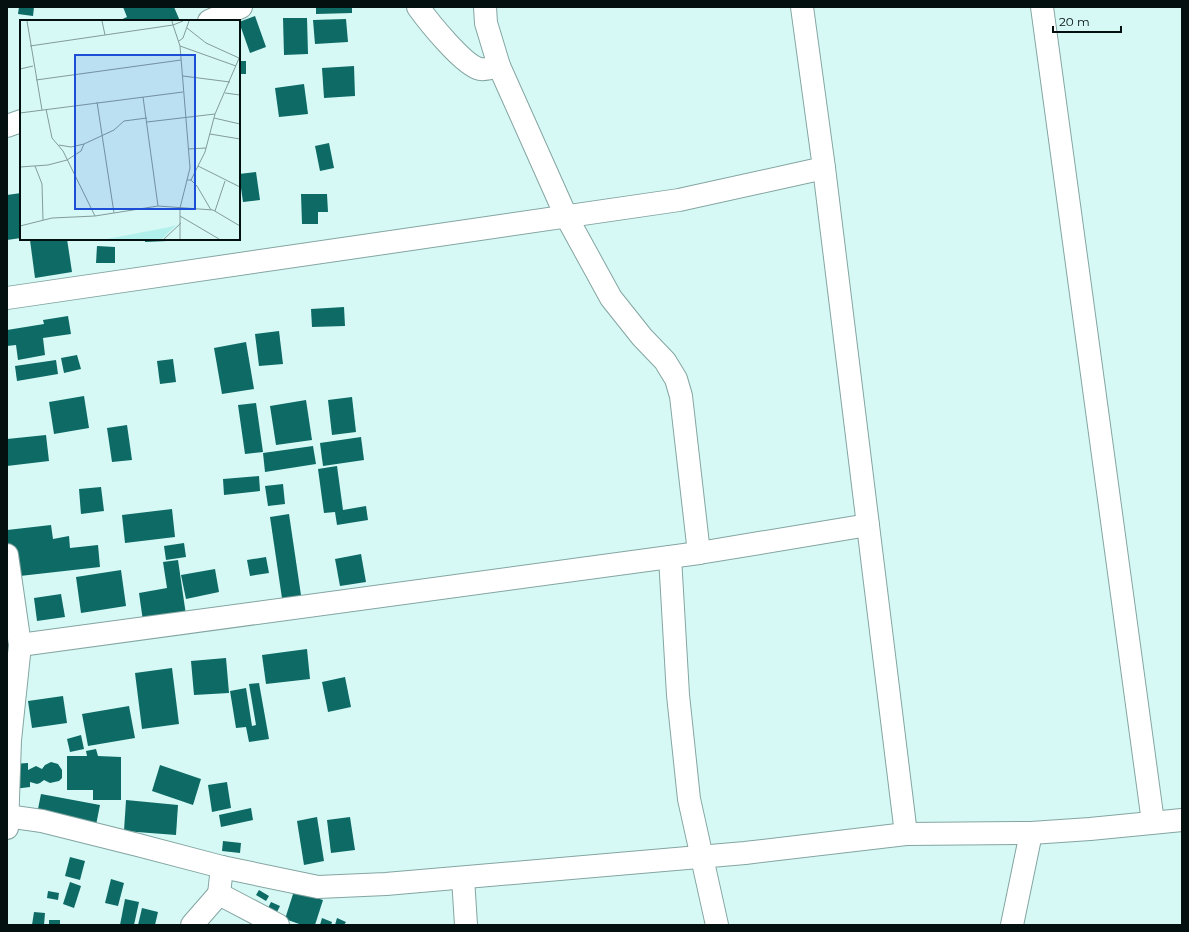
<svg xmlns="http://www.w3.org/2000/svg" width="1189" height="932" viewBox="0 0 1189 932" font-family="Montserrat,sans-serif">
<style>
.building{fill:#0d6a65}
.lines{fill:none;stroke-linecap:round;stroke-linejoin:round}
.minor-casing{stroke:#84a5a1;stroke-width:24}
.minor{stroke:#fff;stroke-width:22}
.inset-road{fill:none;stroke:#829c9a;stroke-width:1}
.view{fill:#1d4ed8;fill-opacity:0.15;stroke:#1d4ed8;stroke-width:2}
.inset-edge{fill:none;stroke:#04100f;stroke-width:2}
</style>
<rect width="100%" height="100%" fill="#d6f9f6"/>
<g class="building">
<path d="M19,7H34L33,16L18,14Z"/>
<path d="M123,7H174L180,21H118L127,17Z"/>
<path d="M316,7H352V13L316,14Z"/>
<path d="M255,16L266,47L250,53L239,22Z"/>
<path d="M283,18H307L308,54L284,55Z"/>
<path d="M346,19L348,42L315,44L313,20Z"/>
<rect x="239" y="61" width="7" height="13"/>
<path d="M354,66L355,96L324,98L322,68Z"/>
<path d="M304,84L308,114L279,117L275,88Z"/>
<path d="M329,143L334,168L320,171L315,146Z"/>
<path d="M256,172L260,200L243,202L239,174Z"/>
<path d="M21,193V238L7,240V195Z"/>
<path d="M301,194H327L328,212H318V224H302Z"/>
<path d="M34,239H67L72,272L35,278L30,240Z"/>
<path d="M145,239H167V241L145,242Z"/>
<path d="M97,246L115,247V263H96Z"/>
<path d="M344,307L345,326L312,327L311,309Z"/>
<path d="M68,316L71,334L43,338L45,355L18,360L16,345L7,346V330L44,324L43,320Z"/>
<path d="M279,331L283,364L259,366L255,334Z"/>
<path d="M246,342L254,389L222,394L214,348Z"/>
<path d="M77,355L81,369L64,373L61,358Z"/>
<path d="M173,359L176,382L160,384L157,361Z"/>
<path d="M56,360L58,374L17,381L15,366Z"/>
<path d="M84,396L89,428L54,434L49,402Z"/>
<path d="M352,397L356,432L332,435L328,400Z"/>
<path d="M306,400L312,440L276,445L270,406Z"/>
<path d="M256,403L263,452L245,454L238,405Z"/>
<path d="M127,425L132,460L112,462L107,428Z"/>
<path d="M46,435L49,461L7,466V439Z"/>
<path d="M361,437L364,460L323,466L320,443Z"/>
<path d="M313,446L316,464L265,472L263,453Z"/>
<path d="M337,466L343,510L366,506L368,520L337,525L335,512L324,513L318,469Z"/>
<path d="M259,476L260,491L224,495L223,479Z"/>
<path d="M283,484L285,504L268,506L265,486Z"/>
<path d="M101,487L104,511L81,514L79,489Z"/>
<path d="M172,509L175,537L125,543L122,515Z"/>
<path d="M289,514L302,602L283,605L270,517Z"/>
<path d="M51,525L53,539L69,536L70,548L98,545L100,567L11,577L7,530Z"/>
<path d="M184,543L186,557L166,560L164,546Z"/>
<path d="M361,554L366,582L340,586L335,559Z"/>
<path d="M266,557L269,573L250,576L247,560Z"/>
<path d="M178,560L186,615L143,621L139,593L167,588L163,562Z"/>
<path d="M215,569L219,592L186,599L181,575Z"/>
<path d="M121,570L126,606L81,613L76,577Z"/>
<path d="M61,594L65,617L37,621L34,598Z"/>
<path d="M307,649L310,679L266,684L262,655Z"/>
<path d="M226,658L229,693L194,695L191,661Z"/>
<path d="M172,668L179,724L142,729L135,673Z"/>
<path d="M345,677L351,707L328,712L322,682Z"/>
<path d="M259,683L269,739L249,742L246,727L236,728L230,691L246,688L252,726L256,725L249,684Z"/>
<path d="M63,696L67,723L32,728L28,701Z"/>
<path d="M129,706L135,738L88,746L82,714Z"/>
<path d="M81,735L84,749L70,752L67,739Z"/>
<path d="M96,749L98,756L121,757V800H93V790H67V756H87L86,751Z"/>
<path d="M51,762L58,764L62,770V778L59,781L50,783L44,780L40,783L37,784L30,782V787L14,789L12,764L28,763V770L36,766L42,769L45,765Z"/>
<path d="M160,765L201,779L193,805L152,791Z"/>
<path d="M227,782L231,808L212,812L208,785Z"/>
<path d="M41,794L100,805L96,825L37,814Z"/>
<path d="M126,800L178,805L176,835L124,831Z"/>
<path d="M251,808L253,820L221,827L219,815Z"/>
<path d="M317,817L324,861L304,865L297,821Z"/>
<path d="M350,817L355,850L331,853L327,820Z"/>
<path d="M223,841L241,843L240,853L222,851Z"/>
<path d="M70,857L85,861L80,880L65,876Z"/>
<path d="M111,879L124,883L118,906L105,903Z"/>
<path d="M70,882L81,886L74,908L63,904Z"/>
<path d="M259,890L269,896L266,901L256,895Z"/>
<path d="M48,891L59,893L58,900L47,898Z"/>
<path d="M294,891L323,900L315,925H302L285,919Z"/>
<path d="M125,899L139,902L134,925H120Z"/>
<path d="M271,902L280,906L275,916L266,912Z"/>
<path d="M142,908L158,912L155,925H138Z"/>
<path d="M34,912L45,913L44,925H32Z"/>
<path d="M322,918L332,922L331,925H320Z"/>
<path d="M337,918L346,922L344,925H335Z"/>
<rect x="49" y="920" width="11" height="5"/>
</g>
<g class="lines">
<defs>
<g id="minor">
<path d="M418,7C428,21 464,66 480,69C486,70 492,68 499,66"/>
<path d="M485,7L486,23L499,66L566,216L611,298L642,337L665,361L676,379L681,396L699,553"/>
<path d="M802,7L824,168L906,834"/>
<path d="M1042,7L1153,822"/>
<path d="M209,21L241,7"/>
<path d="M7,126L21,121"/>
<path d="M7,298L679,200L824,168"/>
<path d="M7,555L20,645L10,740L7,828"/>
<path d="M670,557L678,695L689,799L717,925"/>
<path d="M20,645L699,553L868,525"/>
<path d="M7,816L42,821L138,845L222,867L318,887L386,884L745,853L906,834L1031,833L1090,829L1182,820"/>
<path d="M222,867L219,894L278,925"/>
<path d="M463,878L466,925"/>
<path d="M192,925L219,894"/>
<path d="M1012,925L1031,833"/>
</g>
</defs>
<use href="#minor" class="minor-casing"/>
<use href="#minor" class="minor"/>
</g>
<g transform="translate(20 20)">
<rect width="220" height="220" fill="#d6f9f6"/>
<path d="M156,205L142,219H87L150,207Z" fill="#b1f0eb"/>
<path class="inset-road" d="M7,1L22,90M82,1L85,15M152,1L153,5L163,1M167,8L186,23L219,38M159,21L163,18L169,1M10,26L153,5L160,26L170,148L160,188V219M160,26L216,46M0,49L13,46M163,56L210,62M16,60L161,40M205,73L220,75M123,77L138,186M77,82L94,193M26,89L32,118L43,131L75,196M0,93L163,72M194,98L220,104M127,102L195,94M190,114L220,119M39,125L51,127L64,124L94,110L104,101L127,98M168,129L186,128M15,146L22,164L23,200M178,146L220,167M0,147L28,145L47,140L61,131L64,124M167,160H171L185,132L195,94L220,36M171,160L177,166L191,190M195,191L205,161M160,196L199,219M0,206L32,198L75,196L138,186L193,190L220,206M144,219L161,203"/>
<path class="view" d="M55,35H175V189H55Z"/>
<rect width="220" height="220" class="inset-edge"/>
</g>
<rect width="1189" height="932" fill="none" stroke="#04100f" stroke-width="16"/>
<path d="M1053 26v6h68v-6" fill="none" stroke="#04100f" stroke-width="2"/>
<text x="1059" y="26" font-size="12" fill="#04100f" stroke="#d6f9f6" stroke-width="3" paint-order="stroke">20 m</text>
</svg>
